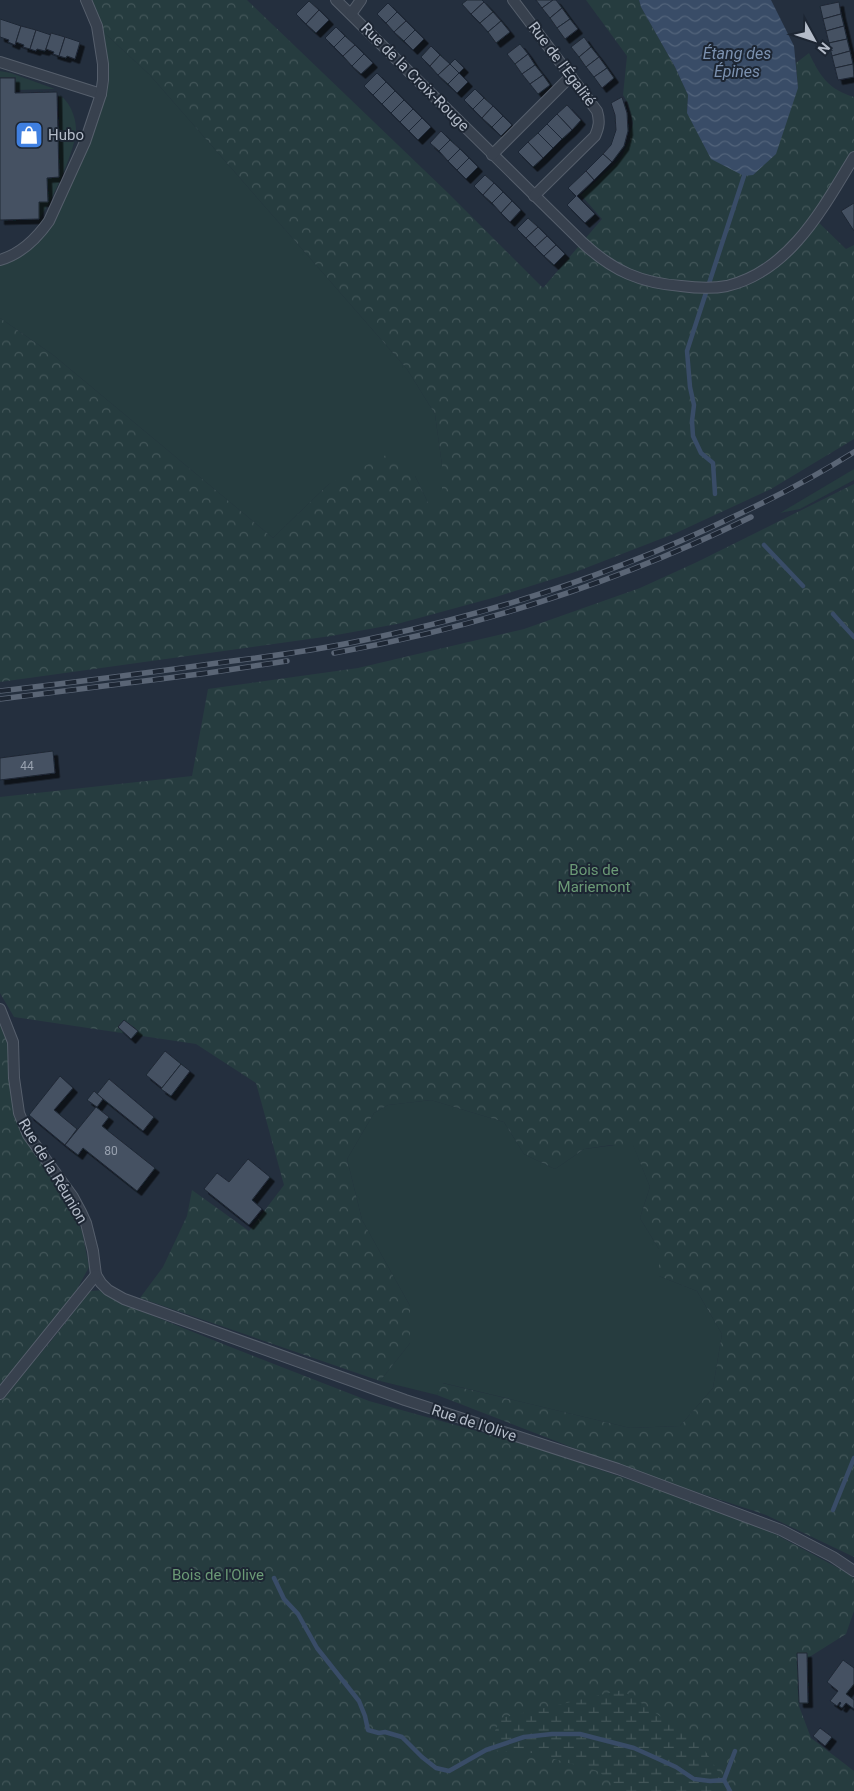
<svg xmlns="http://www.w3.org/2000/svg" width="854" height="1791" viewBox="0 0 854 1791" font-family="Roboto,sans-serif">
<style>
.green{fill:#263c3f}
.forest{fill:url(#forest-crowns)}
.wetland{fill:url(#wetland-marsh)}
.water{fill:url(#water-waves)}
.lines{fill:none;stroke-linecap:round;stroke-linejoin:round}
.stream{stroke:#394c67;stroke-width:4.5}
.building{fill:#455162;stroke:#1f2835;filter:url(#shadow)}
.street-casing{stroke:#565f6c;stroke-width:12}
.street{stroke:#38414e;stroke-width:10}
.rail-casing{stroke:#5a6575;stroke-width:5.5}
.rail{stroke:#1d2633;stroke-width:4;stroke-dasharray:11;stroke-linecap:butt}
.labels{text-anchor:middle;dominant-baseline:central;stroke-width:4;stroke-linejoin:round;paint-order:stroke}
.number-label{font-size:12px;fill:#98a1af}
.street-label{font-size:15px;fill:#b4bcc9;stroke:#1d2633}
.poi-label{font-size:15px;fill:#b4bcc9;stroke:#1d2633;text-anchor:start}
.park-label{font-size:15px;fill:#6b9a76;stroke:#1d2633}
.water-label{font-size:16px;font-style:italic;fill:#7c92b1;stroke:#1d2633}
</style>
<defs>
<pattern id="forest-crowns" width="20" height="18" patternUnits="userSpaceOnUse" patternTransform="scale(1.25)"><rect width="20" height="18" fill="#263c3f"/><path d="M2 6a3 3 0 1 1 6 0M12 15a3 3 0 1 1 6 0" fill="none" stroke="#435659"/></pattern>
<pattern id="wetland-marsh" width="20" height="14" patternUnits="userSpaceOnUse" patternTransform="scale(1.25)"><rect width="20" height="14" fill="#263c3f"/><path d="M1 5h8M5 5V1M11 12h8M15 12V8" fill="none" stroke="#435659"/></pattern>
<pattern id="water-waves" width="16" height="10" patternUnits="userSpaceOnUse" patternTransform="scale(1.25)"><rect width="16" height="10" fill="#394c67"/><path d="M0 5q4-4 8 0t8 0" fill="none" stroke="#53647b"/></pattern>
<filter id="shadow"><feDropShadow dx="4.5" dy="4.5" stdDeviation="0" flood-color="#0009"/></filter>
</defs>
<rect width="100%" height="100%" fill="#242f3e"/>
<g class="green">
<path d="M97,26L150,75L407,369L435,414L442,465V503H428L415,476L329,484L273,538L53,355L0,318V260L41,232L101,94Z"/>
<path d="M0,71L11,73L55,89L16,90V77H0Z"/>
<path d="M59,95C70,101 77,119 76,132C74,153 52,202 39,219V202H48L47,178L59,177Z"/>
<path d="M854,469V480L800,509L780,513Z"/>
<path d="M431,1100L504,1122L524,1154L555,1169L584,1149L615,1145L633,1144L650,1187L640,1218L659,1249V1276L697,1291L722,1334L713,1388L680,1426L630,1428L443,1383L437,1395L380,1381L410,1343V1306L362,1220L347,1159L374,1113L388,1105Z"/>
</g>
<g class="forest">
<path d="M86,0H247L448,193L543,288L602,219L581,195L613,166L621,158L630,140V133L633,123L628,103L623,95L627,56L586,0H639L641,7L675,67L688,95L687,113L798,88L796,63L809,53C820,76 828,89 854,97V157L816,220L846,249L854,245V439L771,489L676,533L578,571L496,597L397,624L331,636L0,682V318L53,355L273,538L329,484L388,454L415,476L428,503H442V465L435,414L407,369L150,75L97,26Z"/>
<path d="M854,484V1557L766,1515L630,1470L437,1395L442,1383L630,1428L680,1426L713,1388L722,1334L697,1291L659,1276V1249L640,1218L650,1187L633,1145H611L584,1149L555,1169L524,1154L504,1122L431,1100L388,1105L374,1113L347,1159L362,1220L410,1306V1343L380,1381L140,1298L163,1267L187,1216L192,1190L249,1231L284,1185L256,1083L196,1044L14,1017L0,993V797L192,776L208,689L358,668L524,629L640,588L697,562Z"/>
<path d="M0,1016L12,1052L15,1109L26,1141L51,1170L82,1231L89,1267L75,1293L41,1337L0,1385Z"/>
<path d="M105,1290L131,1307L228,1346L369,1401L527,1445L692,1501L773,1533L842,1570L854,1578V1611L846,1634L803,1661L799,1706L811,1738L854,1771V1791H0V1399L48,1345L90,1291Z"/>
</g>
<path class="wetland" d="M622,1690L701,1744L730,1791H621L598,1771L532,1753L486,1750L501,1718Z"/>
<path class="water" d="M639,0H771L794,46L798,88L776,154L753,175L744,176L711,159L687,113L688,95L675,67L641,7Z"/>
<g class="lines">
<g class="stream">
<path d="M715,494L713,463L701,453L693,436L692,421L694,405L690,387L687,351L744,176"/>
<path d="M764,545L803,586"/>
<path d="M833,614L854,637"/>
<path d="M833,1510L854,1458"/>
<path d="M274,1578L284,1599L298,1614L317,1648L359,1701L365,1716L368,1730L379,1733L385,1732L402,1737L422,1757L436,1768L449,1771L486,1750L524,1737L552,1734H580L634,1748L676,1767L694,1779L710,1781L724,1780"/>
<path d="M730,1791L724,1780L735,1751"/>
</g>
</g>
<g class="building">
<path d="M467,0H482L484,2L471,14L462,4Z"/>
<path d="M536,0H553L542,8Z"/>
<path d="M553,0H556L562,8L550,18L542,8Z"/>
<path d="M309,1L319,10L306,24L296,14Z"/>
<path d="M484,2L493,12L480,23L471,14Z"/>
<path d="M839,2L841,14L823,19L820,6Z"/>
<path d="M388,3L397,12L386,23L377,14Z"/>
<path d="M562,8L570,19L557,28L550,18Z"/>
<path d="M319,10L329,20L316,33L306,24Z"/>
<path d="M397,12L406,21L394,32L386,23Z"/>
<path d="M493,12L501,21L488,32L480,23Z"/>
<path d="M841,14L844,26L826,31L823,19Z"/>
<path d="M0,19L21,26L15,45L8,42L9,40L0,37Z"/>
<path d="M570,19L578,29L565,39L557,28Z"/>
<path d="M406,21L415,30L404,41L394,32Z"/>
<path d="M501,21L510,32L496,43L488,32Z"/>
<path d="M21,26L36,30L30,49L23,47L24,45L16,42Z"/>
<path d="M844,26L847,39L829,43L826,31Z"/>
<path d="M336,27L345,36L334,47L325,38Z"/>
<path d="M36,30L51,35L45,51L37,49L36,51L30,49Z"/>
<path d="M415,30L424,39L413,50L404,41Z"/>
<path d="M51,33L65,37L59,56L53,54L54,52L46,49Z"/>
<path d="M345,36L355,45L343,56L334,47Z"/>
<path d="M65,37L80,42L75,59L67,56L66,58L59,56Z"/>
<path d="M584,37L591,47L579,57L571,47Z"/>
<path d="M847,39L850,51L832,56L829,43Z"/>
<path d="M520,44L528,54L515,64L507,54Z"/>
<path d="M355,45L364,54L352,66L343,56Z"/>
<path d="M431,46L440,55L430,66L421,57Z"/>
<path d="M591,47L599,57L586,67L579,57Z"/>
<path d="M850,51L853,64L835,68L832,56Z"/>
<path d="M364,54L373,63L361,74L352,66Z"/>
<path d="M528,54L535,65L522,74L515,64Z"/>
<path d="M440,55L450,64L438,75L430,66Z"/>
<path d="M599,57L607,68L594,77L586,67Z"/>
<path d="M455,59L464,68L459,73L450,64Z"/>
<path d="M450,64L459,73L448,84L438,75Z"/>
<path d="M853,64L854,77L838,80L835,68Z"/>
<path d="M535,65L543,75L530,84L522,74Z"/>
<path d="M607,68L614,78L602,88L594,77Z"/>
<path d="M377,73L386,82L373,95L364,86Z"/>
<path d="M459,73L468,82L457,93L448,84Z"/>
<path d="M543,75L550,85L538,94L530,84Z"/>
<path d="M0,78H15V93L57,92L59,177L47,178L48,202H39V219L0,220Z"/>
<path d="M386,82L395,91L382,104L373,95Z"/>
<path d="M475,89L484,98L473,109L464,100Z"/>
<path d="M395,91L404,100L391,113L382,104Z"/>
<path d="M622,97L627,113L628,131L624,146L612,162L603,154L611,145L616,130L615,115L611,103Z"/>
<path d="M484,98L493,106L482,118L473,109Z"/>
<path d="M404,100L413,109L400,122L391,113Z"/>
<path d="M567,105L581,120L572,130L557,114Z"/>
<path d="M493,106L503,116L492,127L482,118Z"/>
<path d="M413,109L422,118L409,131L400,122Z"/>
<path d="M557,114L572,130L562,139L547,124Z"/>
<path d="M503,116L512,125L501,136L492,127Z"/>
<path d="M422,118L431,127L418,140L409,131Z"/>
<path d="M547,124L562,139L553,148L538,133Z"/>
<path d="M441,131L450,140L439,151L430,143Z"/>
<path d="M538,133L553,148L543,158L528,142Z"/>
<path d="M450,140L460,149L448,161L439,151Z"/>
<path d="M528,142L543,158L533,167L518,152Z"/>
<path d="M460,149L469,158L457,170L448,161Z"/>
<path d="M603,154L612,162L594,180L586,171Z"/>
<path d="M469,158L478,167L466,179L457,170Z"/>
<path d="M586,171L594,180L577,196L595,214L585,223L567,205L576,196L568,188Z"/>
<path d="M485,175L494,183L483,195L474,186Z"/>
<path d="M494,183L503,192L492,203L483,195Z"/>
<path d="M503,192L512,201L501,213L492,203Z"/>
<path d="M512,201L521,210L510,222L501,213Z"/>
<path d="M854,203V231L841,211Z"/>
<path d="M528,218L538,227L526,238L517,229Z"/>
<path d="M538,227L547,236L535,247L526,238Z"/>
<path d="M547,236L556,245L544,256L535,247Z"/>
<path d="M556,245L565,254L554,265L544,256Z"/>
<path d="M53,751L55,773L0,780V758Z"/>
<path d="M124,1020L138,1031L131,1039L118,1027Z"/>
<path d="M165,1051L181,1064L162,1088L146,1075Z"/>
<path d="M181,1064L190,1071L171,1096L161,1089Z"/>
<path d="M60,1076L73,1088L54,1110L77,1129L65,1145L29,1115Z"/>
<path d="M109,1079L154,1117L143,1131L97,1094Z"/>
<path d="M94,1091L103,1099L97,1107L87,1100Z"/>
<path d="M96,1107L109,1117L102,1126L155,1168L137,1191L83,1148L78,1155L65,1145Z"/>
<path d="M248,1159L270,1177L252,1200L262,1209L249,1225L204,1189L217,1173L229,1182Z"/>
<path d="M797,1653H807L808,1703H799Z"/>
<path d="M843,1660L854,1668V1684L846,1694L854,1700V1709L846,1703L842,1708L839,1706L841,1703L840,1702L837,1706L830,1701L838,1691L827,1682Z"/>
<path d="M820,1728L832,1737L825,1746L813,1736Z"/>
</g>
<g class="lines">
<defs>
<g id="street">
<path d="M336,0L583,243C613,271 641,283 681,286C696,288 712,289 727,286C790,271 823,208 854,157"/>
<path d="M513,0L597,111C600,121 599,127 595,136L534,196"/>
<path d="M351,14L361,0"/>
<path d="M0,62L101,94"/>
<path d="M492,155L571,76"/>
<path d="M0,260C21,254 37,238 49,221L85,142L101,94L103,80V64L97,26L86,0"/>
<path d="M0,1009L13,1042L14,1078L19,1113L28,1135L73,1197L81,1212L86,1223L93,1251L96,1275L101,1283L108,1290L124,1299L405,1400L618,1469L781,1530L833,1557L854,1571"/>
<path d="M0,1394L96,1275"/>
</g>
</defs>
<use href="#street" class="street-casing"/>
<use href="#street" class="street"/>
<defs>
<g id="rail">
<path d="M334,653C479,627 619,582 751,517"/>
<path d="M0,691C77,682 155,672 232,661C281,655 330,648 378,637C504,610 619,572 735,516C776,497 816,476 854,452"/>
<path d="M0,699L208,673L287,661"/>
</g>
</defs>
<use href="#rail" class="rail-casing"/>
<use href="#rail" class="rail"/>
</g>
<defs>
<symbol id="shop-square" viewBox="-11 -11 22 22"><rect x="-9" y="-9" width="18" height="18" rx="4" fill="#3f7fe0" stroke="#1d2633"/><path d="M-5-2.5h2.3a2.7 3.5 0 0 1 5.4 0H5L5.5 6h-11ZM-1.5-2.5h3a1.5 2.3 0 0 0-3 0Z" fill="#fff"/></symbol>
</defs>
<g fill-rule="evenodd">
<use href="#shop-square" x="13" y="119" width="32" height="32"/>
</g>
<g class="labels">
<g class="number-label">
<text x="27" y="766">44</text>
<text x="111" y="1151">80</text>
</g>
<g class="street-label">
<text transform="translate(562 64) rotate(53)">Rue de l'Égalité</text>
<text transform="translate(415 77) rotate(45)">Rue de la Croix-Rouge</text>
<text transform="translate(53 1171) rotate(59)">Rue de la Réunion</text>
<text transform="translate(474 1423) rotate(18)">Rue de l'Olive</text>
</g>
<g class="poi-label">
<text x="48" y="135">Hubo</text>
</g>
<g class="park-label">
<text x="594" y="870">Bois de<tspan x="594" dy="17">Mariemont</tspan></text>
<text x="218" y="1575">Bois de l'Olive</text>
</g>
<g class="water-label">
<text x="737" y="53">Étang des<tspan x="737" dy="18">Épines</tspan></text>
</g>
</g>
<g transform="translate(814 40) rotate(130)" stroke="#1d2633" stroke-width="4" paint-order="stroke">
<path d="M0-4L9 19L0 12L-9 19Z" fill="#b4bcc9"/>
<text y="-8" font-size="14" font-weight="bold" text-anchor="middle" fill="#b4bcc9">N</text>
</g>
</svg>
